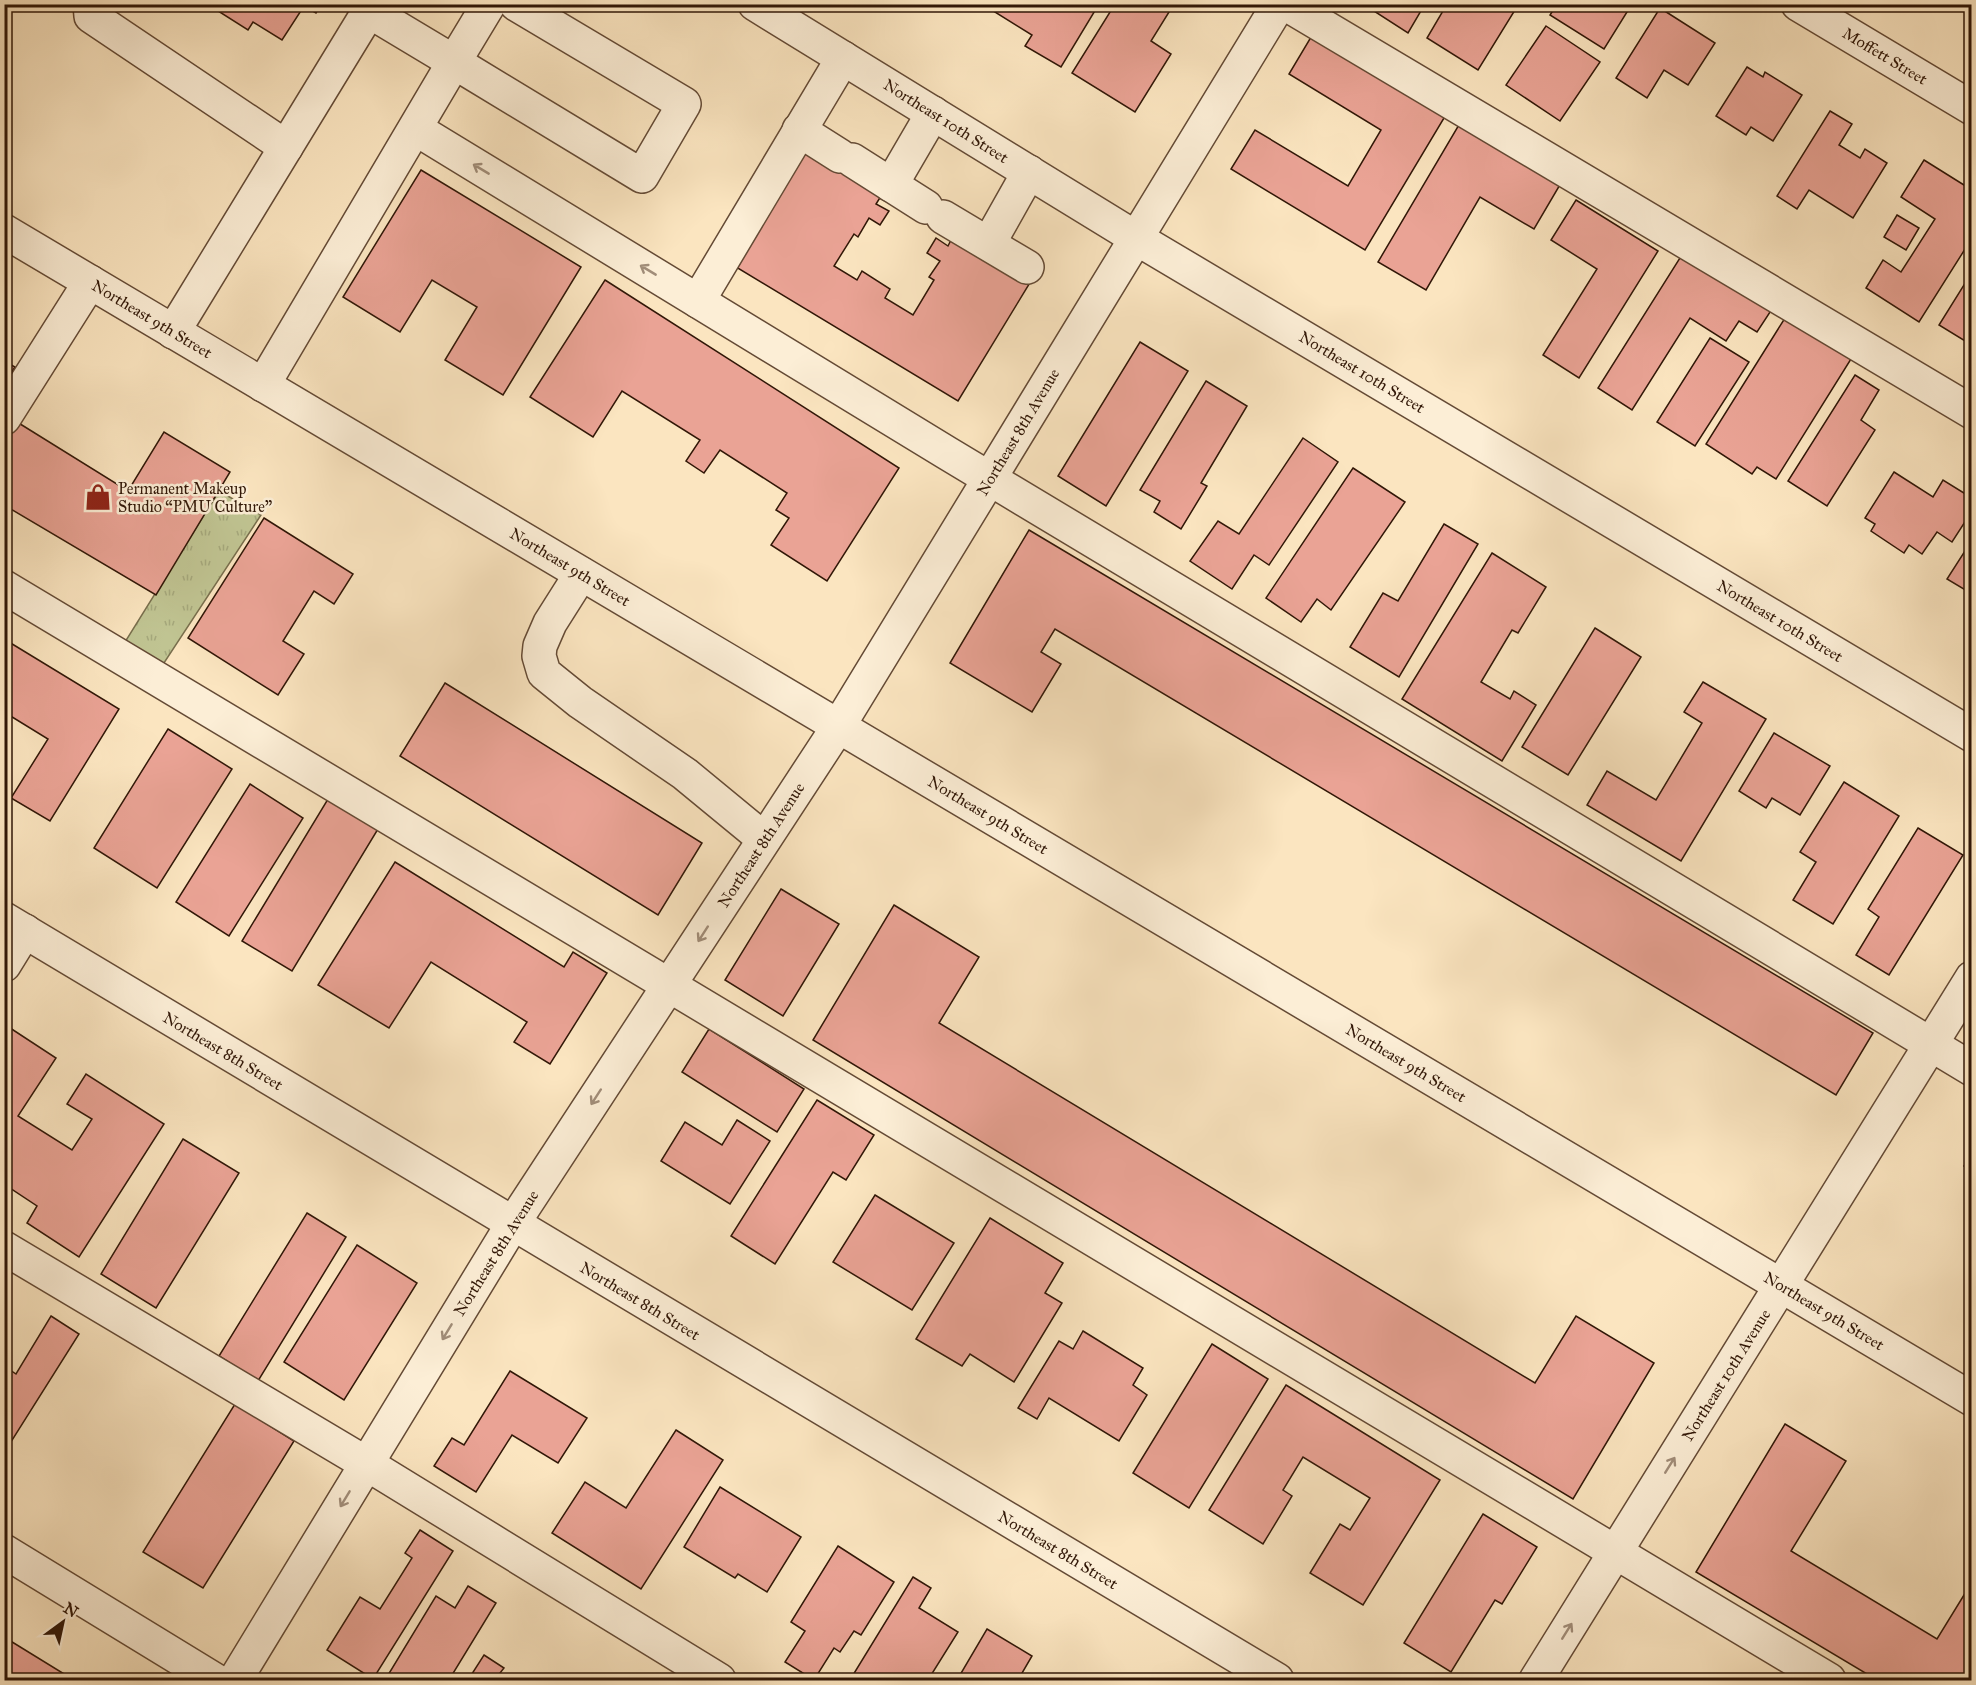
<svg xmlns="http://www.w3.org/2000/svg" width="1976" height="1685" viewBox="0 0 1976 1685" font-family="'IM FELL Great Primer',serif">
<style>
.grass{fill:url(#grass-tufts);stroke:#786e4c;stroke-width:1.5}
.building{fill:#eaa395;stroke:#311707;stroke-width:1.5}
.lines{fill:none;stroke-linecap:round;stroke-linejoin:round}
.minor-casing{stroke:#644a35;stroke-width:36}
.minor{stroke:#fceed6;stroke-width:33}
.oneway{stroke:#a18d79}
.labels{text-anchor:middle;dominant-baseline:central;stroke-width:5;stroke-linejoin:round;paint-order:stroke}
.street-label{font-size:16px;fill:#311707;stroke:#fceed6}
.poi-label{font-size:16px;fill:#311707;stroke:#fceed6;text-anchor:start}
</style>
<defs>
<pattern id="grass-tufts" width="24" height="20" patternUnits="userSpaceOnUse" patternTransform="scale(1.5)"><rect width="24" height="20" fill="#c0c492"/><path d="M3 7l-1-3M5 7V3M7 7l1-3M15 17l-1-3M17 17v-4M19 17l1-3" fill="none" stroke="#a5a87c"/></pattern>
</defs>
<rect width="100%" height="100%" fill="#fbe5c0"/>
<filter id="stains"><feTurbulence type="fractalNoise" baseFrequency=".00333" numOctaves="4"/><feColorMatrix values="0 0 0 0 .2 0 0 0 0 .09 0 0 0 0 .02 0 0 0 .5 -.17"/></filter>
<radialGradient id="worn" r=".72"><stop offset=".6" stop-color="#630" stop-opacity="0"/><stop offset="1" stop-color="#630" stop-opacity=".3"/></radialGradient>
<path class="grass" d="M219,491L261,515L162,666L125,642Z"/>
<g class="building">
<path d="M207,4H321L316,13L304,6L282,40L253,22L248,30Z"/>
<path d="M982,4H1099L1061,67L1025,46L1032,35Z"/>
<path d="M1115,4H1174L1151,41L1171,54L1135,112L1072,73Z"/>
<path d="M1363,4H1425L1408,33Z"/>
<path d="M1447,4H1506L1515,10L1478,70L1427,38Z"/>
<path d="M1557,4H1632L1604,49L1550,15Z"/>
<path d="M1660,8L1715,43L1688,85L1664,70L1647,98L1616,78Z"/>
<path d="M1546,26L1600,62L1560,121L1506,85Z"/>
<path d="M1317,27L1450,108L1365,250L1231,169L1255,130L1348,186L1381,130L1289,74Z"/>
<path d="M1747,67L1763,77L1765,72L1802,95L1773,141L1751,127L1746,135L1716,116Z"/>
<path d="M1830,111L1852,124L1839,145L1860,158L1865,149L1887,163L1853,218L1809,190L1797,209L1777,196Z"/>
<path d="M1460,123L1561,183L1534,229L1480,197L1426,290L1378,262Z"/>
<path d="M808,149L883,193L876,204L889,211L880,225L869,218L858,237L854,234L834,266L857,280L862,271L890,289L885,298L913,315L934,280L929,277L940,261L927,253L936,238L948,246L954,234L1031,281L958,401L736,267Z"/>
<path d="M1924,160L1972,190V238L1919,322L1866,288L1883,260L1901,272L1935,219L1901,197Z"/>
<path d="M421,170L581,267L503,395L445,360L477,307L432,280L400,332L343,297Z"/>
<path d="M1576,200L1658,251L1579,378L1543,355L1597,269L1551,240Z"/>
<path d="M1897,215L1919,228L1906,250L1884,237Z"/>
<path d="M1685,250L1774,306L1757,332L1739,321L1726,341L1690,318L1632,410L1598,388Z"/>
<path d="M1972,272V341L1970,344L1939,325Z"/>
<path d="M605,280L899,468L827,581L771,545L789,518L776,510L787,493L720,450L704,473L686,461L700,440L622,391L593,437L530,397Z"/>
<path d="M1785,318L1851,359L1776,479L1757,467L1752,474L1706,444Z"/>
<path d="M1710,338L1749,362L1695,446L1657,422Z"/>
<path d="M1140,342L1188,371L1106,506L1058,476Z"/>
<path d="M4,361L15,367L4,384Z"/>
<path d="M1855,375L1879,390L1861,420L1875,430L1827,506L1788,481Z"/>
<path d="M1206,381L1247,406L1201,483L1207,486L1181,529L1154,512L1160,501L1140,490Z"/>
<path d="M17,422L128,491L164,432L230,472L156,595L4,505V442Z"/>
<path d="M1303,438L1338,462L1269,565L1254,555L1232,589L1190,561L1218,521L1239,534Z"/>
<path d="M1353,468L1405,502L1331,610L1317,599L1301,622L1266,598Z"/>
<path d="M1894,472L1933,497L1943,480L1972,498V511L1952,542L1937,532L1922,554L1909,545L1904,553L1871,531L1875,524L1865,518Z"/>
<path d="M264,518L353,574L334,604L314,591L283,641L304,654L278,695L188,638Z"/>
<path d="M1444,524L1478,544L1399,677L1350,647L1383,593L1398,601Z"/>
<path d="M1029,530L1873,1033L1836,1095L1055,629L1041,652L1061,664L1032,712L950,663Z"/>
<path d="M1972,540V594L1947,579Z"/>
<path d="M1492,553L1546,587L1518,633L1512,630L1481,682L1510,699L1514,691L1536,705L1502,761L1402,699Z"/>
<path d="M1595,628L1641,657L1568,775L1522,747Z"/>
<path d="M4,639L119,709L50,821L11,798L48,739L4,712Z"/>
<path d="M1703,682L1766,719L1681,861L1587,805L1607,771L1656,800L1702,723L1684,712Z"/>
<path d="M445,683L702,843L658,915L400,756Z"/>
<path d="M168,729L232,769L157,888L94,848Z"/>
<path d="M1774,733L1830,766L1800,815L1772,798L1766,808L1739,791Z"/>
<path d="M1844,782L1899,816L1833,924L1793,900L1816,862L1800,852Z"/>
<path d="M250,784L303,818L229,936L176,902Z"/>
<path d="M328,799L378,829L292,971L242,941Z"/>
<path d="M1918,828L1963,855L1889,975L1856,955L1879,917L1868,909Z"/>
<path d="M395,862L564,967L573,952L607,973L550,1064L514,1042L527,1022L431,962L389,1028L318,985Z"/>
<path d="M781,889L839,924L783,1016L725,980Z"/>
<path d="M894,905L979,957L939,1023L1535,1383L1576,1316L1654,1363L1573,1499L813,1040Z"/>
<path d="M4,1024L56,1058L18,1116L72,1150L92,1119L67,1104L86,1074L164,1124L79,1257L27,1223L37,1206L4,1184Z"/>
<path d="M709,1029L804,1089L777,1132L682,1072Z"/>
<path d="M817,1100L874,1135L846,1180L833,1172L775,1264L731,1236Z"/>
<path d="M737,1120L770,1141L730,1204L661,1161L685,1122L722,1145Z"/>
<path d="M183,1139L239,1173L156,1308L101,1274Z"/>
<path d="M1972,1154V1171L1964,1166Z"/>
<path d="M875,1195L954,1243L912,1310L833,1262Z"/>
<path d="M307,1213L346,1237L258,1381L219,1356Z"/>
<path d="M990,1218L1063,1263L1045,1293L1062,1303L1014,1382L970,1354L962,1366L916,1339Z"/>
<path d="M357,1245L417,1283L344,1400L284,1362Z"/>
<path d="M51,1316L79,1334L4,1453V1366L16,1374Z"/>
<path d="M1083,1331L1143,1368L1133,1385L1147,1395L1119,1441L1049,1398L1037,1419L1018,1408L1059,1341L1073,1349Z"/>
<path d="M1212,1344L1268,1379L1189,1508L1133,1473Z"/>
<path d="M510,1371L587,1418L558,1463L512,1435L476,1492L434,1466L452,1438L464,1445Z"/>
<path d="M1286,1385L1440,1480L1363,1605L1310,1573L1340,1524L1350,1530L1370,1498L1303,1457L1283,1490L1292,1496L1263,1544L1209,1510Z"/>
<path d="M235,1404L294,1441L203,1588L143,1552Z"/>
<path d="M1785,1424L1846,1461L1791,1551L1937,1639L1972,1582V1680H1877L1696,1572Z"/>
<path d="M676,1430L723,1460L641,1589L552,1533L585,1482L626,1508Z"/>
<path d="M720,1487L801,1537L767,1592L738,1574L735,1578L684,1547Z"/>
<path d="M1483,1514L1537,1547L1502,1604L1495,1600L1451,1672L1404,1643Z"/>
<path d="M420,1530L453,1551L373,1679L327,1650L360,1597L380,1609L412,1558L405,1553Z"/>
<path d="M838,1546L894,1582L861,1635L854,1631L840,1652L834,1648L814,1680L785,1662L805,1631L791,1622Z"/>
<path d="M913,1577L931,1588L919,1608L958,1632L928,1680H862L853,1675Z"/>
<path d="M468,1586L496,1603L449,1680H385L436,1596L455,1608Z"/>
<path d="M987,1629L1032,1656L1018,1680H957Z"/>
<path d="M4,1637L74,1680H4Z"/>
<path d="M484,1655L504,1668L500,1673L513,1680H468Z"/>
</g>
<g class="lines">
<defs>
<g id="minor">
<path d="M90,4L91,16L286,147"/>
<path d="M755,4L1136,238L1972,735"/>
<path d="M1286,4L1972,412"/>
<path d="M1798,4L1972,108"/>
<path d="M416,129L947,453L1972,1069"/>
<path d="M799,130L840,156"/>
<path d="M852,160L926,207"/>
<path d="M891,185L933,113"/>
<path d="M943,217L1027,267"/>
<path d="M4,231L1972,1399"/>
<path d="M989,243L1029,172"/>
<path d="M698,301L843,58"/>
<path d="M173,332L369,11L454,62L489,4"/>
<path d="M263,385L454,62L642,176L684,104L516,4"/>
<path d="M4,418L90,282"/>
<path d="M581,574L550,623L540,646L539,656L544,673L580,702L685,774L764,839"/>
<path d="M4,587L1829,1680"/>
<path d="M4,919L1277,1680"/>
<path d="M4,965L25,931"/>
<path d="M4,1248L367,1464L719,1680"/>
<path d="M4,1551L215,1680"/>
<path d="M235,1680L512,1225L838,727L1279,4"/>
<path d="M1536,1680L1972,978"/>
</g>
</defs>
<use href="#minor" class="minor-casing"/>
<use href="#minor" class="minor"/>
</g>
<defs><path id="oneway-shaft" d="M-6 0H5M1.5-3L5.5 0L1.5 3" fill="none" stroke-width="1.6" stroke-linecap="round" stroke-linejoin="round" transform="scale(1.5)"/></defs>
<g class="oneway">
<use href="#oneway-shaft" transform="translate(481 169) rotate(-149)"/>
<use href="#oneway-shaft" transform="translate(648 270) rotate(-149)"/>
<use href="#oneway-shaft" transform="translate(703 934) rotate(123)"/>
<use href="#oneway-shaft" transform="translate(596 1097) rotate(123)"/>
<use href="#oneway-shaft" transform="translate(447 1332) rotate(121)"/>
<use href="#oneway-shaft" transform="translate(1670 1465) rotate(-58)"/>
<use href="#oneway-shaft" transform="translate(345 1499) rotate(121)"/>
<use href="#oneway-shaft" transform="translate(1567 1631) rotate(-58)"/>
</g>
<defs>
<symbol id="shop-bare" viewBox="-9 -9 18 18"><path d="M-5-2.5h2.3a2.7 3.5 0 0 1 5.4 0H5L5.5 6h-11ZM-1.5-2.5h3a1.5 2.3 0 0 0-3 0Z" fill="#8f2418" stroke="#fceed6" stroke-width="2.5" paint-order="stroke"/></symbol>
</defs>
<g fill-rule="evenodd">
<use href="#shop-bare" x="79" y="478" width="38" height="38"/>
</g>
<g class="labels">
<g class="street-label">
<text transform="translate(1885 56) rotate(31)">Moffett Street</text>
<text transform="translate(946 121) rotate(32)">Northeast 10th Street</text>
<text transform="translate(152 319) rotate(31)">Northeast 9th Street</text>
<text transform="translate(1362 372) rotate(31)">Northeast 10th Street</text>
<text transform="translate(1018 432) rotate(-59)">Northeast 8th Avenue</text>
<text transform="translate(570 567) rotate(31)">Northeast 9th Street</text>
<text transform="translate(1780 621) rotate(31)">Northeast 10th Street</text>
<text transform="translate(988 815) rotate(31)">Northeast 9th Street</text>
<text transform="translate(761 845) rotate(-57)">Northeast 8th Avenue</text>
<text transform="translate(223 1051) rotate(31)">Northeast 8th Street</text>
<text transform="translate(1406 1063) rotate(31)">Northeast 9th Street</text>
<text transform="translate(496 1253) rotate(-58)">Northeast 8th Avenue</text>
<text transform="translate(640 1301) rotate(31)">Northeast 8th Street</text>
<text transform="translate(1824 1311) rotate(31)">Northeast 9th Street</text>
<text transform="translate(1726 1375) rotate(-58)">Northeast 10th Avenue</text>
<text transform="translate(1058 1550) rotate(31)">Northeast 8th Street</text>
</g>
<g class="poi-label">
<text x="118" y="488">Permanent Makeup<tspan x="118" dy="18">Studio “PMU Culture”</tspan></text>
</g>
</g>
<rect width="1976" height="1685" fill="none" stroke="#fbe5c0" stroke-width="24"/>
<rect x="6" y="6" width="1964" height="1673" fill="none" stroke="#311707" stroke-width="3"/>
<rect x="12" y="12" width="1952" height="1661" fill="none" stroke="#311707" stroke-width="1.5"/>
<g transform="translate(63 1622) rotate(33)" stroke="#fceed6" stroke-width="4.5" paint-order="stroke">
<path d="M0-4.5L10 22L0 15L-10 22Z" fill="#311707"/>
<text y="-9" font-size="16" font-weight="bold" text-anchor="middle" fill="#311707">N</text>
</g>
<rect width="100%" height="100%" filter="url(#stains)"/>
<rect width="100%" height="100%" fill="url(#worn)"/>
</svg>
